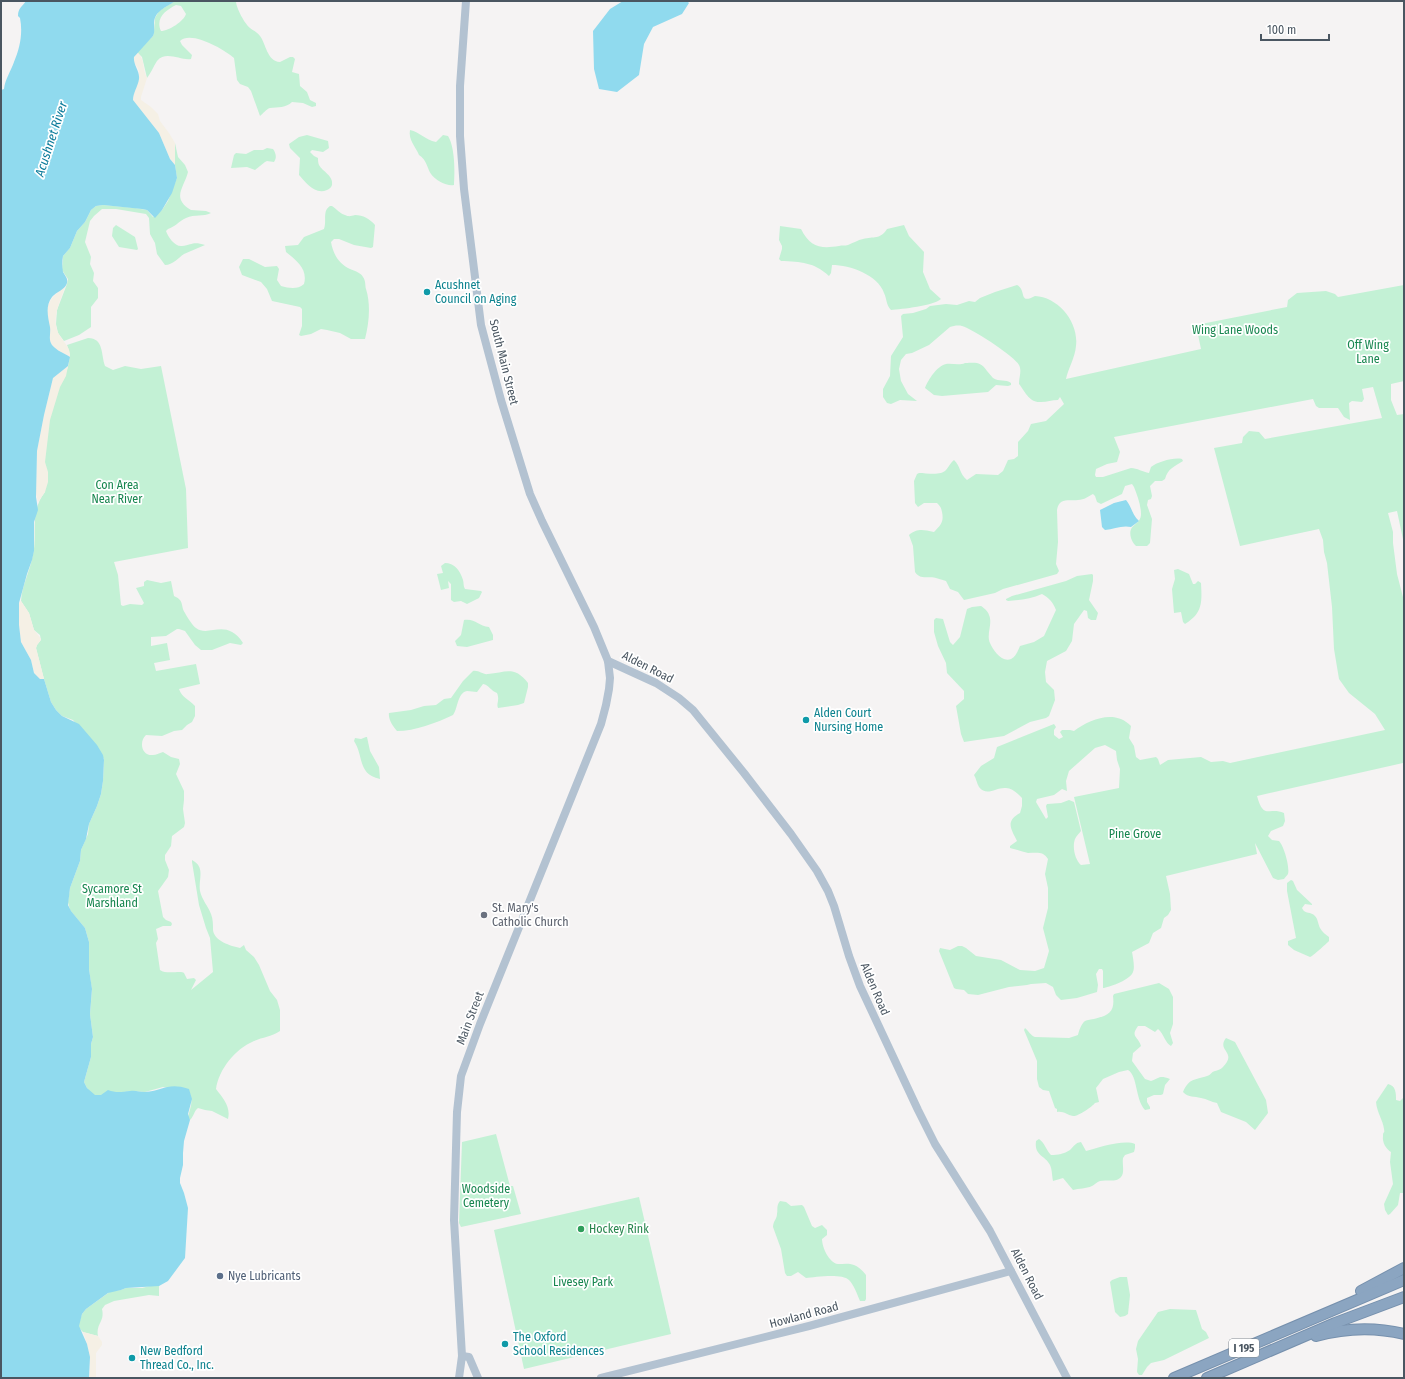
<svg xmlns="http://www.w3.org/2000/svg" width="1405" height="1379" viewBox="0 0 1405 1379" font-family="'Fira Sans Condensed',sans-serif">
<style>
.green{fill:#c3f1d5;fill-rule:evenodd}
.sand{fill:#f5f0e5}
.water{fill:#90daee}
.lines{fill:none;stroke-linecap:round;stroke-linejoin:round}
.highway-casing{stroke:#7690ad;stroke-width:12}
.major{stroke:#b3c2d1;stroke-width:8}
.highway{stroke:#8ba5c1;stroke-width:10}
.culture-dot{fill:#0f9aa8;stroke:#fff;stroke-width:1.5}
.worship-dot{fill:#6b7280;stroke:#fff;stroke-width:1.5}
.leisure-dot{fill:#2e9e5b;stroke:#fff;stroke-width:1.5}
.service-dot{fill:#5c6f8a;stroke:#fff;stroke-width:1.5}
.labels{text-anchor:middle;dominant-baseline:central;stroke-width:3.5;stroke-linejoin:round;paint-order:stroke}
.shield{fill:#fff;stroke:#808990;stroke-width:1}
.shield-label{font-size:11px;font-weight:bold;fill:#4a5661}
.culture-label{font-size:12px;fill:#0d838f;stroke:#fff;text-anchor:start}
.park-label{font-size:12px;fill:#17864f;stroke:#fff}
.street-label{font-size:12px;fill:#4a5661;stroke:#fff}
.worship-label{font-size:12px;fill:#5b616d;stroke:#fff;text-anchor:start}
.leisure-label{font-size:12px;fill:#27864d;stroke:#fff;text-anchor:start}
.service-label{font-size:12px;fill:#4e5e75;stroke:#fff;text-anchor:start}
.water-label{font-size:13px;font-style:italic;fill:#0c7c9b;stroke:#fff}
</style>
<rect width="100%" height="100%" fill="#f5f3f3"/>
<g class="green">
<path d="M175,1H236C236,8 245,24 250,28C254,31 257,32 260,36C266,44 267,61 280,62L290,57H293L295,59L292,72L299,74L300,86L307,92L310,100L316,103V106L312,107L303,103L292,102C286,108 278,107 270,108C266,109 263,114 260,116L251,91L248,87L240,84L237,80L234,58C225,50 191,30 180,41L182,45L192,55L191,59C181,61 166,50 157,61C153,67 151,73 147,78L142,57L137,52L153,36L154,32L155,18L159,11ZM176,5L181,6L186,14C184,21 169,31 161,31C155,18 166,10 176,5Z"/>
<path d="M410,130C420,132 425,140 436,142L443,135L448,136C455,147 455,172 454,185C448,187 435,180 431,174C427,168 427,160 419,155C416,147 408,140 410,130Z"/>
<path d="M307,135L328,141L329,148L323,152L312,150L310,152L314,156L318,158C318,160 318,163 319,165C322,171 334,176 332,185C331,188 329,189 327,190C315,195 306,183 299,175L300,158L290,148L289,144L299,137Z"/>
<path d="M175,143L178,157L185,165L188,172C184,188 171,198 191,210L206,211L211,213C203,217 195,214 186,218C179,221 175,227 168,229L166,231C168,237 175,247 182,246C192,245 193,241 205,245C198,248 191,251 184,254C178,258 173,265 165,265L157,254L155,243L150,234L149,218L146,214L116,209H102L94,216L90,221L85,242L91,257L90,264L94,273L93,281L98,288V298L91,307V327L79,335L64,341L58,333L56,324L57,310L67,284L68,279L62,270L63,256L70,248L77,231L85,222L91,210L96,206L103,205L135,208L147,210L153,217L162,210L168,201L177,178L175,165Z"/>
<path d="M267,148L273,149C276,153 277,158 274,162L267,161L265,162L255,170L247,167L231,168L234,155L236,153L246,154L254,150H263Z"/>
<path d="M330,206H332C337,209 339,213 345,215C349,217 351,216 355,215C363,215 370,219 375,225L373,247L371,248L354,245L339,239H334L331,242C333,254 339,264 350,269C355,271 361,273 363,277C366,281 365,286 366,289C371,305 369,323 365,339H351L340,333L327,330L321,329L311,334L301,336L299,335L302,326V309L300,307L272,301L267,289L261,282L242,275L239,267L243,259H249L265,267L277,266L279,269L277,280L281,286C289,288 297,290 304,284C308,269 297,261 286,252L285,246L298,245L304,237L324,229C327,221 322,211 330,206Z"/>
<path d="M116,225L135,237L138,249L137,250L119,247L112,236L113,228Z"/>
<path d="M904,225L909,236L924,252L923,272L930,289L941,299C933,306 902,309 891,310C886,305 887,299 884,293C878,275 850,265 832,265L831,273L829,276C814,262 801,262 781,261L779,259L782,249V246L779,240L780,226L801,229C810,247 820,249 839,246C842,245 845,246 848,245C853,243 858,240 863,239C874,236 880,240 887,229Z"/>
<path d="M1017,285C1027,290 1018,305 1035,296C1058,297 1079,322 1076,346C1075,358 1068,369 1066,379L1201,349L1196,325L1287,307L1288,300L1297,293L1326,291L1335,294L1338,297L1404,285V381L1391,384V400L1397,415L1404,414V544L1397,511L1388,513L1393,532V543L1397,574L1404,601V765L1403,763L1257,796C1264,821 1269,806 1284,813L1285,821L1283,826L1271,831L1268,836L1272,840L1279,841C1284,846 1290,867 1288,874C1287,876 1285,877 1284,879L1278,880L1273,878L1255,843L1257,854L1166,876L1170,894L1171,910L1168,915L1164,918L1161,928L1153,933L1149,943L1132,952C1133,958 1135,967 1133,972C1130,980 1112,986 1104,988H1103V971L1102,969H1099L1096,974L1098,985L1097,992L1077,998L1061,1000L1056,995L1053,987L1046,983L1031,984L1027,985L1009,987L978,995L968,994L964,990L956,989L954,988L939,951L940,948L950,950L958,946H962L966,948L976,956L1001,960L1020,970L1035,971L1044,968L1049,951L1043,928L1048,908V888L1045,874L1048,859C1043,851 1037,853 1028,853C1023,852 1015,849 1010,848V846L1017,841C1011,829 1005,821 1020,813L1022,806V798C1017,793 1012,788 1006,788C996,787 987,797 979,787C977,784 976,778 974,775L981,766L994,758L997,747L1054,724L1056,727L1054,730V735L1059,739L1063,737L1060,732L1062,730H1070L1074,731C1090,719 1115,709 1131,726L1129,738L1134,746L1136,757L1140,760L1156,757L1158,759L1160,765L1168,760L1201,757L1211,762L1223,761L1230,763L1385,730L1375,714L1349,693L1339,679L1334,649L1332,607L1327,563L1324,552L1323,540L1319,529L1240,546L1214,448L1242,443L1243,437L1249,431L1259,432L1265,439L1382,418L1373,387L1362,389L1364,399L1362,402L1352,401L1349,403L1350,420L1344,417L1338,408H1319L1316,406L1313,399L1114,437L1120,452L1117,462L1107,464L1096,469L1095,475L1096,477H1103L1131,468C1137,468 1143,472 1149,473L1151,467C1157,462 1174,457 1182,459L1183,461C1174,467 1168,468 1165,479L1162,481H1155L1150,486L1152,496L1151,499L1148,500L1147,505L1152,519L1150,543L1147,546H1136C1133,543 1132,541 1131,538C1127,523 1141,526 1141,514C1141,505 1137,495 1134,487L1132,484L1125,486L1122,494L1101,504L1097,502L1095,496L1093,494C1089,496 1084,500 1078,500C1069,501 1059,497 1057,510L1058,542L1056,564L1059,571L1057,574L1003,589L995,593L964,600L958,592L950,589L946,581C943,580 939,579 936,578C928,576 920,580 915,572L913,546L909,535C918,528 923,530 934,532C941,525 944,522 942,512C941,507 940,506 937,503H924L918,507L915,503L914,481L917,474L919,473C927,473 941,476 946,470C949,467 950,463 954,460C961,467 959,473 967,480L976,474L998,475L1003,471L1008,460L1014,459L1018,456V442L1028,431L1031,424L1046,421L1064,404L1060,397L1058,400C1052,400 1047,402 1041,402C1029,403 1025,391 1019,384C1019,377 1022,371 1019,365C1014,356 973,329 962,326C958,325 953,326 950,327L929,345L912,353L906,354L901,360L899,369L901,381L908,394L917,401L900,400L891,404L887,403L883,397V389L890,376L891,356L903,337L901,316L903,314L913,313L926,309L930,306L946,304L957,305L969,301L975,302L980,298L995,292ZM1105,745L1116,751L1117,760L1120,769L1119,788L1074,797L1090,864L1081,865C1075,860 1072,847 1075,839C1076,836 1079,834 1081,831L1074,802L1069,800L1061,803L1047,804L1046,806L1048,817L1046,819L1036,802L1037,799L1054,795L1062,789L1067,791L1066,781L1069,771L1095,748Z"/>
<path d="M88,338C104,338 101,355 105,366L113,370L125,366L141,369L161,366L186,489L188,548L114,562L118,575L121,605L123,606L130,604L142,605L144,603L136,588L144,586V582L147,580L161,583L171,581L174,596C185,601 180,605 185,613C187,617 193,626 196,628C209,638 226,617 243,643L241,645L230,643L212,650H201L195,645L185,631L179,629H177L166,636L151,637V646L167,643L170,660L154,663L156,671L196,664L200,684L179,689C182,698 189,699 195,706V716L192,722L187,725L182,730L174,731L162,736L146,735C139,741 141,756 153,755C156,755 159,753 163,752L171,757L179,759L180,764L176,774L184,791V800L183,809L185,823L184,827L172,836L171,846L165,855V860L169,870L168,877L158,891L163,917L166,920L171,922L172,924L171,926H163L156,929L158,939L156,943L160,970C167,975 181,970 184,973C185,975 186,977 187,979L194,978L196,980L191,990L213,972L210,938L206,928L199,905L192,862V860C206,867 198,880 200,891C202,900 208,906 211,914C213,919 213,924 213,930C214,941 231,946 240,948L244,945L246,950L254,957L259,965L270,991L277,1000L280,1010V1031C271,1037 263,1037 254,1041C235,1049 219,1069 216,1089C223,1098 231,1107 228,1119L212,1111L205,1110L198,1108C194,1111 194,1116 190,1120L188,1117C190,1108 194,1101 189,1092L163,1087L145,1092L131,1091L124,1092H114L95,1098L87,1088L84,1082L91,1057V1044L93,1037L90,1014L92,990L89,969V942L85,928L70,910L68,902L70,888L80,861L81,850L88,834L89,824L97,806L101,794L103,781L104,759L73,720L62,716L56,710L51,702L44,679L36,648L37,645L41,640L40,635L34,630L29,613L21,601C22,586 29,573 32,559C39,535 28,514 45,492C44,467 44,442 49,417C52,406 57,395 60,384H61C67,371 73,359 67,345Z"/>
<path d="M965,363C976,363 980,361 987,371C989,373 991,376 993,378C999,382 1006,379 1011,383V385L1008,386L996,385L988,392L942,396L934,395L925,388C928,380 937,366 946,364C952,363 959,366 965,363Z"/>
<path d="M445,563C454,563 460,570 463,580C464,583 463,586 465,589L481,591L482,592L479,598L467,604L461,601L454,602L451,600V584L448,581L449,588L441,590L437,574L443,573L441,566Z"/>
<path d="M1178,569L1189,574L1193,584H1195L1198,581L1201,583C1202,602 1203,613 1185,624L1183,622L1181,612L1174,613L1172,589L1175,579L1174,570Z"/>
<path d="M1092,574L1093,575V581L1089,600L1098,613L1096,620H1091L1088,618L1087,611L1084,610L1074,624L1072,641L1066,651L1047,661L1045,672L1046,682L1054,690L1055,700L1049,716L1046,718L1030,722L1004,736L964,742L961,734L956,706L964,699V691L947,673L946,663L938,646L934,632V620L936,618L943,619L950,642L953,645L960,637L967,609L972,607L981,606C984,608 988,611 989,615C993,624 986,634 990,643C993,650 1002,663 1011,659C1016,657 1018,650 1020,646L1034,642L1044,636L1056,610C1053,602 1049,598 1042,594C1031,599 1020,600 1008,601L1006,600V599L1012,596L1066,581L1077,576Z"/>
<path d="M464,620C475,618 478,626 489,627L493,635V640L467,647L457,646L455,641L461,635Z"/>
<path d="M473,671C479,670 483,675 488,674C505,673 514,665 528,683V687L524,703L518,705L498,708C496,704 500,700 497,693C491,691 489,685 483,684L477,692C473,692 471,691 467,691C457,693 458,709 453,715C436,723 415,731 397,731C393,727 388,719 389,713L411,710L424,706L436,705L444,699L451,698L463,681Z"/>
<path d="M366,737H367L370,751L379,767L380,779C357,774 364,756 354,741L355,738L361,739Z"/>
<path d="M1291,880L1293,881L1297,890L1312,904V905L1305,904L1302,908C1305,915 1311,911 1315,916C1318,919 1318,924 1320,928C1322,932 1326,935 1329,937V941C1326,944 1313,956 1310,957L1294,950L1288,945V941L1296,938L1287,891V883Z"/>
<path d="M1159,983L1169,989L1173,997V1024L1170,1033L1173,1043L1171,1046C1165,1043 1164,1034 1158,1029L1155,1032L1145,1026H1138C1130,1037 1138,1036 1141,1046L1133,1053L1132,1061L1145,1079L1151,1081C1160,1078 1159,1075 1170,1079L1165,1085L1163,1094L1161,1095H1154L1147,1098V1102L1150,1107V1109L1145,1110C1135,1099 1138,1076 1128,1070L1119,1072L1103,1079L1096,1088L1099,1102L1095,1103C1092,1107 1077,1117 1073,1116C1067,1115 1064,1111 1057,1112V1109L1055,1108L1049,1091L1043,1090L1039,1087L1037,1079V1061L1024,1030L1025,1028C1029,1031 1030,1035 1035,1037L1069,1038L1078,1035C1079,1031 1081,1024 1085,1021C1087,1020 1092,1019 1094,1019C1109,1015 1115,1012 1113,996L1114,994Z"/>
<path d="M1226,1038L1235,1042L1266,1100L1268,1113L1255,1130L1246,1122L1221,1112L1217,1103C1211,1102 1207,1099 1201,1098C1194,1096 1189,1098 1183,1092C1189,1078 1195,1080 1207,1076C1211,1075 1211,1072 1215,1071C1218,1070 1220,1070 1223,1067C1238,1052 1216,1051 1226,1038Z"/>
<path d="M1388,1084C1396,1086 1396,1093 1396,1100L1400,1101L1404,1097V1193H1400L1398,1205L1390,1214L1388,1215L1385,1210L1384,1204L1393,1184L1390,1162L1391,1152C1386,1149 1382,1142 1383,1136C1383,1130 1385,1135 1384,1129C1383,1120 1377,1113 1376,1102Z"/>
<path d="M496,1134L510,1186H513L521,1214L461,1227L459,1223L462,1142Z"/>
<path d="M1039,1139C1045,1143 1046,1150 1051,1155C1058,1155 1064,1154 1070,1150C1074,1146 1075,1143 1081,1142L1086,1151C1097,1148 1124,1139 1135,1144V1148L1134,1152L1125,1155L1123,1158C1122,1164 1125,1173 1121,1177C1116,1183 1106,1179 1100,1181C1097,1182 1094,1185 1092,1186C1086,1189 1079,1188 1073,1190L1063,1178L1053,1181C1052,1176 1052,1169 1050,1165C1045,1155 1034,1156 1036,1141Z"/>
<path d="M639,1197L671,1334L524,1369L494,1230Z"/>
<path d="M780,1201L786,1202L791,1206L802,1205L804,1207L812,1226L815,1228L822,1225L827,1230V1235L822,1239C822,1247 829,1263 838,1264C844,1264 849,1263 854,1265C859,1267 863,1271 866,1275V1299L865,1301H860C857,1294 854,1285 849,1280C842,1273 815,1277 806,1278L798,1272L791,1276H787L785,1273L781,1249L773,1227C773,1221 777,1219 777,1214C778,1209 776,1206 780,1201Z"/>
<path d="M1120,1277H1127L1130,1295L1128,1314L1125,1316L1120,1317L1115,1312L1110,1282L1112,1280Z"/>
<path d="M150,1286H159V1296L149,1295L114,1301L105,1305L102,1309C105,1322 96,1323 98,1336L83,1332L79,1328V1323L82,1314L86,1309L111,1291L121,1290L126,1288H142Z"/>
<path d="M1170,1309L1196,1310L1202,1329L1206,1332L1209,1338L1164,1360L1151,1363L1147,1367L1142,1375H1139L1137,1372L1138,1359L1136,1349L1138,1341L1158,1312Z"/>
</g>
<g class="sand">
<path d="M137,52C146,61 142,69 147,78L141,97V100L151,107L158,114L160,121L169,133L175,143V165L170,159L159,133L133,101C133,91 140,83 139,72C138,63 129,64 137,52Z"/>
<path d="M65,287C60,302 50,320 60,336C64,343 71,348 70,357C64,353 57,351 52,345C49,340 50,335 50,330C50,326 47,322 47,318C46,302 53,295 65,287Z"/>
<path d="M68,366L66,376L60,387L50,420L45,462L48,472V482L45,492L38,502L36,493L37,451L44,415L53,378Z"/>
<path d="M21,601L29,613L34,630L41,639L40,641L37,645L36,648L44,679H40L34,673L31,660L21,642L19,625V603Z"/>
<path d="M83,1332L98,1336L102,1342V1345L96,1353V1378H89C92,1362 89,1347 83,1332Z"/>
</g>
<g class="water">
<path d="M26,1H175C166,8 155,10 154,23C154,28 155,32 153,36L134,57C133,65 140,71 139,79C138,86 133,93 133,100L159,133L170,159L175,165L176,171L177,178L172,193L162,210L155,218L147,210L142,209L103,205L96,206L91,210L85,222L77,231L70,248L63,256C62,261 62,267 63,272C65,276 68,278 67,283C66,289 56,292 52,297C45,306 48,317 50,327C51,334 48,339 52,345C57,351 64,353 70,357L68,366L53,378L44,415L37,451L36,497L38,510L34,522V551L32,560L27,574L19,603V625L21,642L31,660L34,673L40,679H44L51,702L56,710L62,716L79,724L97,745L103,755L104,760L103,781L101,794L97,806L89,824L86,839L81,850L80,861L70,888L68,905L71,911L85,928L89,942V969L92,989L90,1014L93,1037L91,1044V1057L84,1082L87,1088L95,1095H101L108,1090C116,1093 121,1092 130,1091C135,1090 140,1092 145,1092C164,1091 167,1082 189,1089L192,1099L188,1114L190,1120L184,1141L183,1153V1165L180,1178V1183L184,1193L188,1208L185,1258L168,1281L159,1286L126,1288L121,1290L108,1293L86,1309L82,1314L79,1326L87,1344L90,1357L89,1378H1V90L4,89C5,79 11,71 14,62C20,48 23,33 20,18L18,16C18,8 22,7 26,1Z"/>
<path d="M623,1H687L689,3L682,14L653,27L644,44L639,75L617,92L599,89L594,69L593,31L610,9Z"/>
<path d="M1126,500C1132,507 1132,515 1139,521L1131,527C1122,525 1114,529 1105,530L1102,527L1100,510L1114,503Z"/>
</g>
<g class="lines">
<defs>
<g id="highway">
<path d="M1361,1291L1404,1268"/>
<path d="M1316,1336C1345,1328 1375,1327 1404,1334"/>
<path d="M1174,1378L1404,1280"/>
<path d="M1207,1378L1335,1323L1404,1297"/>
</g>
</defs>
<use href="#highway" class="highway-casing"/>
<g class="major">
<path d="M608,661L656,683L679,698L693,710L744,773L791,834L817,871L828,891L834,906L849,956L860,986L918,1110L935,1144L990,1231L1067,1378"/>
<path d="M462,1356L469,1357L478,1378"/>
<path d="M459,1378L462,1356L454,1220L457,1112L461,1076L480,1024L601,724L606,705L609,689L610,678L608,661L594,627L542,521L530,494L501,400L481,325L464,189L460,136V86L466,1"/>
<path d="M601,1378L809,1326L1011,1271"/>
</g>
<use href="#highway" class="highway"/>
</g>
<g class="culture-dot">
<circle cx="427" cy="292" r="4"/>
<circle cx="806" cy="720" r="4"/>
<circle cx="505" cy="1344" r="4"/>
<circle cx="132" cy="1358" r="4"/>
</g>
<circle class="worship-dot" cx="484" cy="915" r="4"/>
<circle class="leisure-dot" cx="581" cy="1229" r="4"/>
<circle class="service-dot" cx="220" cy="1276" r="4"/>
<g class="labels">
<rect class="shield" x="1229" y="1339" width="30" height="18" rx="3"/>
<g class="shield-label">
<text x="1244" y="1348">I 195</text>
</g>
<g class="culture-label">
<text x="435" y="285">Acushnet<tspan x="435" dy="14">Council on Aging</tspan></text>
<text x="814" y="713">Alden Court<tspan x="814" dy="14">Nursing Home</tspan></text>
<text x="513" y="1337">The Oxford<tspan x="513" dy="14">School Residences</tspan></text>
<text x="140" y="1351">New Bedford<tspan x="140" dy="14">Thread Co., Inc.</tspan></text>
</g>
<g class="park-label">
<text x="1235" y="330">Wing Lane Woods</text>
<text x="1368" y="345">Off Wing<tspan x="1368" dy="14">Lane</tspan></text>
<text x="117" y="485">Con Area<tspan x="117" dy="14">Near River</tspan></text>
<text x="1135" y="834">Pine Grove</text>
<text x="112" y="889">Sycamore St<tspan x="112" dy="14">Marshland</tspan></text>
<text x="486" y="1189">Woodside<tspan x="486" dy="14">Cemetery</tspan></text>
<text x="583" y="1282">Livesey Park</text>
</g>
<g class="street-label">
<text transform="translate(504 362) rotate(76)">South Main Street</text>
<text transform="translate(648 667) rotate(27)">Alden Road</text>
<text transform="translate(875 989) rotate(67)">Alden Road</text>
<text transform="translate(470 1018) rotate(-69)">Main Street</text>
<text transform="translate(1027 1274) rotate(63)">Alden Road</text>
<text transform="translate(804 1315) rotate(-15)">Howland Road</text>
</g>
<g class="worship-label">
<text x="492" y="908">St. Mary's<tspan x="492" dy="14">Catholic Church</tspan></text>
</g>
<g class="leisure-label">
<text x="589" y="1229">Hockey Rink</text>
</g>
<g class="service-label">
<text x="228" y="1276">Nye Lubricants</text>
</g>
<g class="water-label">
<text transform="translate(51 139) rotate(-72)">Acushnet River</text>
</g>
</g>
<rect width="1405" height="1379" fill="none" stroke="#4a5661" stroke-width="4"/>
<path d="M1261 34v6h68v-6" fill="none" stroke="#4a5661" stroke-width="2"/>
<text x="1267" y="34" font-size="12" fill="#4a5661" stroke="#ffffff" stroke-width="3" paint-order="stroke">100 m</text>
</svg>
